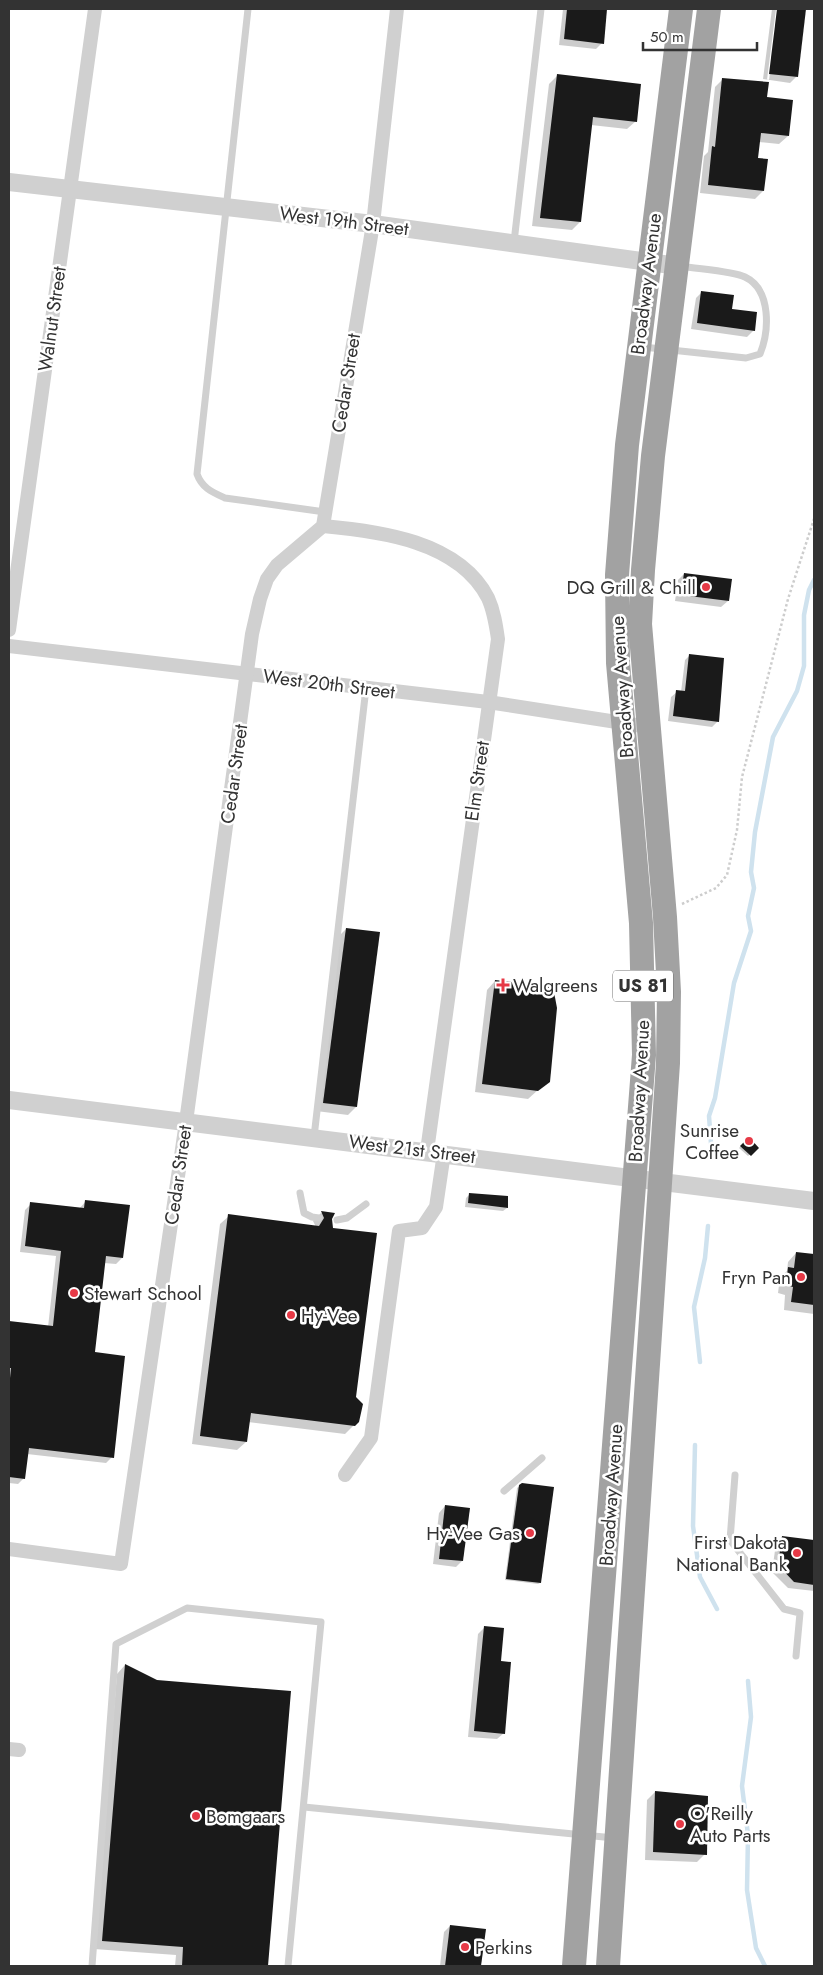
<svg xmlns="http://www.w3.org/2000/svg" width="823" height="1975" viewBox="0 0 823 1975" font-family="Jost,sans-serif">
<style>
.shadow{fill:#0003}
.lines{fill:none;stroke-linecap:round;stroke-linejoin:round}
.stream{stroke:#cfe2ee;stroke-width:4.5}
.building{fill:#1a1a1a}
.path{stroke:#cdcdcd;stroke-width:2.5;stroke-dasharray:2.5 2.5;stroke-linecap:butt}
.service{stroke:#d0d0d0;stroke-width:7}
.minor{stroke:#d0d0d0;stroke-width:14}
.tertiary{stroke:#d0d0d0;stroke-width:18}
.trunk{stroke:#a2a2a2;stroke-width:24}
.poi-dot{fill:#e63946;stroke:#fff;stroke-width:2}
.labels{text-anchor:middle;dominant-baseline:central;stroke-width:5;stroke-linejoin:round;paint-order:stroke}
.shield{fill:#fff;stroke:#707070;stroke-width:1}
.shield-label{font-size:18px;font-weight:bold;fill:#333}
.street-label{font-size:19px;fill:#333;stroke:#fff}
.poi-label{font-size:19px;fill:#333;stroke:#fff;text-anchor:start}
</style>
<rect width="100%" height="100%" fill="#fff"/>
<g class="shadow">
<path d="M563,9H606L602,43L596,49L559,45Z"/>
<path d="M772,9H776L767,80H769L778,9H805L796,77L790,83L763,79Z"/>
<path d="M557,76L636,121L627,129L591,125L580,222L572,230L532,226L549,84Z"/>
<path d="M723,79L788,136L779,144L759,142L757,159L763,191L755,199L700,193L704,156L708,152L715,87Z"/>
<path d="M702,292L754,330L747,337L691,329L696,298Z"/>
<path d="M684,574L728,601L721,607L675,601L678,580Z"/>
<path d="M690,655L718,721L712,727L668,721L671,697L677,692H681L685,660Z"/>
<path d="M346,929L356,1107L348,1115L316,1111L338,937Z"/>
<path d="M495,981L548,1081L528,1099L475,1092L487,990Z"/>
<path d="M749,1138L757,1148L748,1156L739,1148Z"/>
<path d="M470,1194L507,1208L503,1211L465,1207L466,1198Z"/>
<path d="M86,1201L122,1258L116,1264L104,1263L94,1354L112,1457L106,1463L27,1454L24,1478L18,1484L9,1483V1322L48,1327L56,1256L20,1252L25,1210L31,1204L79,1209Z"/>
<path d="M321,1213L333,1214L331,1219L355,1397L354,1425L345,1434L248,1422L246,1442L237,1450L192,1444L220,1224L229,1216L316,1227L313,1221Z"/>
<path d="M796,1253L814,1256V1314L784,1310L785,1295L778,1293L780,1277L787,1271L788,1262Z"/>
<path d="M522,1484L540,1583L538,1584L505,1580L517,1488Z"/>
<path d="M445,1506L462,1561L456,1567L433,1564L439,1513Z"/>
<path d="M782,1537L814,1543V1591L788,1588L772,1572L776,1543Z"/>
<path d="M484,1628L499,1662L504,1733L497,1739L468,1737L478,1634Z"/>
<path d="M125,1665L157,1681L289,1692L267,1966H175L176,1955L94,1949L117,1674Z"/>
<path d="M655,1792L705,1854L697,1862L645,1860L647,1800Z"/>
<path d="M450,1926L484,1930L480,1966H440L444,1932Z"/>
</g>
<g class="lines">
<g class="stream">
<path d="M712,1157L709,1116L715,1098L734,983L751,931L748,916L754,888L751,872L755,832L773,737L797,691L804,666V615L809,590L814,580"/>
<path d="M700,1362L694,1307L705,1258L708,1226"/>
<path d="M695,1445L693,1526L700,1577L717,1609"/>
<path d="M748,1681L751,1717L742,1786L748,1835L747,1890L756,1948L765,1966"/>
</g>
</g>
<g class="building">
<path d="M567,9H607L604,44L564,39Z"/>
<path d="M777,9H806L798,77L769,74Z"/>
<path d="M557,74L641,84L637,122L593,117L581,222L540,218Z"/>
<path d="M722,78L769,82L767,97L793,100L789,136L761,133L758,158L768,159L764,191L708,185L712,146L715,147Z"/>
<path d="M701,291L734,295L732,309L757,312L755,331L697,323Z"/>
<path d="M684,573L732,579L729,601L681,595Z"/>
<path d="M689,654L724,658L719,722L673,716L676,690L685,691Z"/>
<path d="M346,928L380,932L357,1107L323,1103Z"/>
<path d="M495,980L553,987L557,1008L550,1082L538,1091L482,1084Z"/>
<path d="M749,1137L759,1148L751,1156L740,1146Z"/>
<path d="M469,1193L508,1196V1208L468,1203Z"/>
<path d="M85,1200L130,1205L123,1258L106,1256L95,1352L125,1356L114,1458L29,1448L25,1479L9,1477V1388L11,1368H9V1321L53,1326L61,1251L25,1246L30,1202L84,1208Z"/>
<path d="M321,1211L335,1213L332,1219L333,1228L377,1233L356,1397L363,1404L359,1422L355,1426L251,1413L247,1442L200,1436L228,1214L319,1226L324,1218Z"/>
<path d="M796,1252L814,1254V1305L791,1302L793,1287L786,1285L788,1267L794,1268Z"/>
<path d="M522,1483L554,1487L541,1583L506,1579L519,1485Z"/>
<path d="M445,1505L470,1508L463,1561L439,1559Z"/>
<path d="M782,1536L814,1540V1585L794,1582L778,1565Z"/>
<path d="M484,1626L504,1628L501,1661L511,1662L505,1734L474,1731Z"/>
<path d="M125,1664L157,1680L291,1691L268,1966H182L183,1947L102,1941Z"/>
<path d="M655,1791L708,1796L707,1855L653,1852Z"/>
<path d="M450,1925L486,1929L481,1966H445Z"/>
</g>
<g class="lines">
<path class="path" d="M682,904L716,888L727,875L737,830L742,777L788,599L814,519"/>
<g class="service">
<path d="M248,9L197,474C202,488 212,492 225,498L325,512"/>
<path d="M514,242L541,9"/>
<path d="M643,347L746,358L760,354C769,332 772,290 745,277C732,271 697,269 681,266"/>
<path d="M314,1137L366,688"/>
<path d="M300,1193L304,1213L312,1217L319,1218"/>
<path d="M337,1220L347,1218L366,1204"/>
<path d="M735,1475L730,1540L784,1609L800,1613L796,1656"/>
<path d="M504,1491L542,1458"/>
<path d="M304,1807L614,1838"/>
<path d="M92,1966L116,1644L187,1608L321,1622L288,1966"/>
</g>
<g class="minor">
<path d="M323,526C379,531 459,541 488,598C494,611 496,625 498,639L427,1151"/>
<path d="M9,630L95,9"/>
<path d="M9,646L488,702L649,727"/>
<path d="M345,1475L371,1438L399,1231L422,1228L436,1207L444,1153"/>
<path d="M9,1549L121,1564L186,1122L252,634L260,599L267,579L277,565L323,526L373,224L397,9"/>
<path d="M9,1749L19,1750"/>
</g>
<g class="tertiary">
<path d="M9,182L373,224L678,266"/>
<path d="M9,1100L814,1201"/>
</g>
<g class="trunk">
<path d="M574,1966L644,1055L641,923L618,663L617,575L627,445L681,9"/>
<path d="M608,1966L668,1063L669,992L665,917L640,624L643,570L653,456L709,9"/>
</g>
</g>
<g class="poi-dot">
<circle cx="706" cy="587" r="5"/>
<path d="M500.5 977.5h5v5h5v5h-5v5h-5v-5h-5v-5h5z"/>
<circle cx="749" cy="1141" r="5"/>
<circle cx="801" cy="1277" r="5"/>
<circle cx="74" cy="1293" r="5"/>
<circle cx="291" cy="1315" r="5"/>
<circle cx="530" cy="1533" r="5"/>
<circle cx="797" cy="1553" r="5"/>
<circle cx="196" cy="1816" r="5"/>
<circle cx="680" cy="1824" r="5"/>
<circle cx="465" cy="1947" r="5"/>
</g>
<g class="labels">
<rect class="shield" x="613" y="970.5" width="60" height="31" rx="4"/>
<g class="shield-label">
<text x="643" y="986">US 81</text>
</g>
<g class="street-label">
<text transform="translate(344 221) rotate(7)">West 19th Street</text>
<text transform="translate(646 284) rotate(-83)">Broadway Avenue</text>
<text transform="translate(52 319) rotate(-82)">Walnut Street</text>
<text transform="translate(346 383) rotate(-81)">Cedar Street</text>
<text transform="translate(329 684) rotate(7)">West 20th Street</text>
<text transform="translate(622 687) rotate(-94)">Broadway Avenue</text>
<text transform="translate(234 774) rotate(-82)">Cedar Street</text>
<text transform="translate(477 781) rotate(-82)">Elm Street</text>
<text transform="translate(639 1091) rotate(-87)">Broadway Avenue</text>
<text transform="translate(412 1149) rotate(7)">West 21st Street</text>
<text transform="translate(178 1175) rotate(-82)">Cedar Street</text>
<text transform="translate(611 1495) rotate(-86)">Broadway Avenue</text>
</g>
<g class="poi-label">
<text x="696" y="587" text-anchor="end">DQ Grill &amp; Chill</text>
<text x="513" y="985">Walgreens</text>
<text x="739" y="1130" text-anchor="end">Sunrise<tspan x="739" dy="22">Coffee</tspan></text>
<text x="791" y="1277" text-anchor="end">Fryn Pan</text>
<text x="84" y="1293">Stewart School</text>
<text x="301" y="1315">Hy-Vee</text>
<text x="520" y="1533" text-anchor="end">Hy-Vee Gas</text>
<text x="787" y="1542" text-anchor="end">First Dakota<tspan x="787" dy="22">National Bank</tspan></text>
<text x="690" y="1813">O'Reilly<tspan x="690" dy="22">Auto Parts</tspan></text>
<text x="206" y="1816">Bomgaars</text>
<text x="475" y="1947">Perkins</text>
</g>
</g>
<rect width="823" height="1975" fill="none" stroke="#333333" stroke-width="20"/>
<path d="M643 42v8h114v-8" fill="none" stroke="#333333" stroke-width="2.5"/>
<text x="650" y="42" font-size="15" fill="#333333" stroke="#ffffff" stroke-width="4" paint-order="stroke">50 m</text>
</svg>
